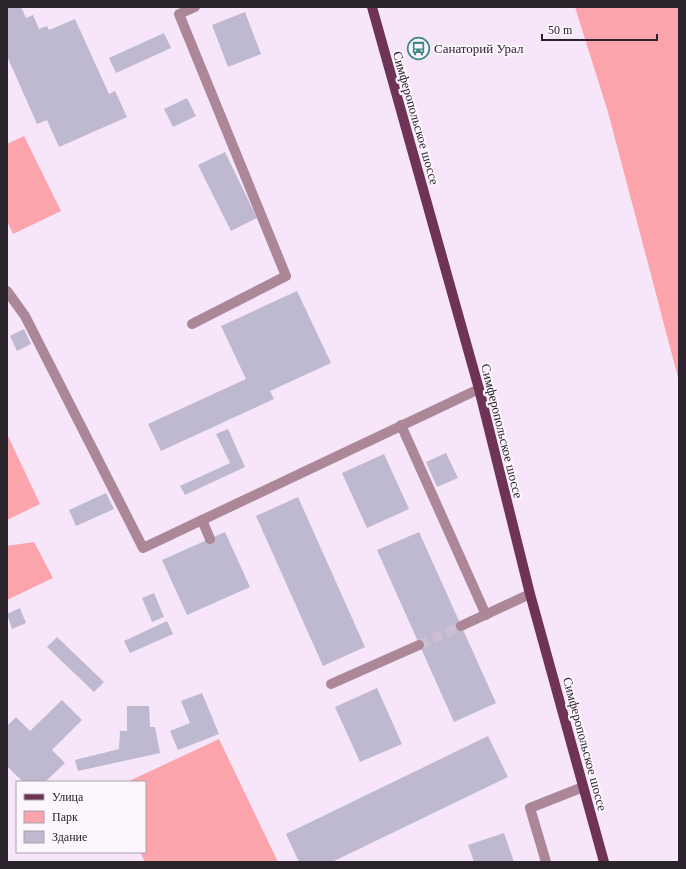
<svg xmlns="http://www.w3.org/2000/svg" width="686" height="869" viewBox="0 0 686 869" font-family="Georgia,serif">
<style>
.green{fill:#fba4ac}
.building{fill:#beb9d1}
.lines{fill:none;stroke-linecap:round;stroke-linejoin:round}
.minor-tunnel{stroke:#cebed1;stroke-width:10;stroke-dasharray:10 5;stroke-linecap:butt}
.minor{stroke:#ab8798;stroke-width:10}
.major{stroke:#6f3455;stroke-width:10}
.labels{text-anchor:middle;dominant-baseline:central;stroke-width:4;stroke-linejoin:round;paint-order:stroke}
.poi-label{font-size:13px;fill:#2a232b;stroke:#fef6ff;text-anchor:start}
.street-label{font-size:13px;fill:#2a232b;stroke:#fef6ff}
</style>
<rect width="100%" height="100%" fill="#f7e5fa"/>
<g class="green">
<path d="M575,7H679V381L608,112Z"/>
<path d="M24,136L61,211L13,234L7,221V144Z"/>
<path d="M7,434L40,504L7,520Z"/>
<path d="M34,542L53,578L7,600V546Z"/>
<path d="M219,739L278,862H145L140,852H145V782H127Z"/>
</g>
<g class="building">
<path d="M7,7H21L26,18L33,15L39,29L47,26L49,30L75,19L109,94L115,91L127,117L59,147L47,120L37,124L7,56Z"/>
<path d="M245,12L261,54L228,67L212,25Z"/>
<path d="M164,33L171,48L116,73L109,58Z"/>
<path d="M187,98L196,116L173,127L164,109Z"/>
<path d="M225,152L257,218L231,231L198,165Z"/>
<path d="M297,291L331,363L270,391L274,399L161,451L148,424L246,379L221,326Z"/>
<path d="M24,329L31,344L17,351L10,336Z"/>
<path d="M228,429L245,467L185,495L180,486L230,463L216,434Z"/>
<path d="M446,453L458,478L437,487L426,462Z"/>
<path d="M384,454L409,509L367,528L342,473Z"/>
<path d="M106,493L114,509L76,526L69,510Z"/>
<path d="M298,497L365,647L323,666L256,516Z"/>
<path d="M225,532L250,587L187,615L162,560Z"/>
<path d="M419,532L496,703L454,722L377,550Z"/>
<path d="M154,593L164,617L152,622L142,598Z"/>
<path d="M20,608L26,623L12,629L7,614Z"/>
<path d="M167,621L173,634L130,653L124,641Z"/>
<path d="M57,637L104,682L94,692L47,647Z"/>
<path d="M377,688L402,744L360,762L335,707Z"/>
<path d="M202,693L219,734L178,750L170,731L190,723L181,701Z"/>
<path d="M62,700L82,720L52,750L65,763L45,782H23L7,766V726L16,717L30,731Z"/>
<path d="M127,706H149L150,727H155L160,753L78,771L75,760L119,749L120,731H127Z"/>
<path d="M488,736L508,777L332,862H299L286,834Z"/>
<path d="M504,833L514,862H474L468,845Z"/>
</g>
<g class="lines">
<path class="minor-tunnel" d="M419,645L461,626"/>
<g class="minor">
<path d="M7,291L25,316L143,548L479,389"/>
<path d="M192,324L286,276L179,14L195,7"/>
<path d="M401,425L486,615"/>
<path d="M202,520L210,539"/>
<path d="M461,626L530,594"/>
<path d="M331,684L419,645"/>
<path d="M546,862L530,808L583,787"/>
</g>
<path class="major" d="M372,7L479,389L530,594L604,862"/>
</g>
<defs>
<symbol id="bus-ring" viewBox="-11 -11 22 22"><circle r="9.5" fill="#fef6ff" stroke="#408886" stroke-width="1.5"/><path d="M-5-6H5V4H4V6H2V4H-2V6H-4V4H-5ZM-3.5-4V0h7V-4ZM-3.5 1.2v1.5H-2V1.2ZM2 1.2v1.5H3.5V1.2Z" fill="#408886"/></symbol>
</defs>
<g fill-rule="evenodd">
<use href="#bus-ring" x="406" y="36" width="25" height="25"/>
</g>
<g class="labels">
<g class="poi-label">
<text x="434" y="48">Санаторий Урал</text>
</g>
<g class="street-label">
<text transform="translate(416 118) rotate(74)">Симферопольское шоссе</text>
<text transform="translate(502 431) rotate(76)">Симферопольское шоссе</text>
<text transform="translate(585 744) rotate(75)">Симферопольское шоссе</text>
</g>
</g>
<rect width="686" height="869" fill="none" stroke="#2a232b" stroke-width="16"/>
<rect x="16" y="781" width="130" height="72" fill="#fef6ff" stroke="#a9a2aa"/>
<rect x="24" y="794" width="20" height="6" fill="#6f3455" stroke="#a9a2aa"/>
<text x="52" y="801" font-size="12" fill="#2a232b">Улица</text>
<rect x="24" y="811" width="20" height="12" fill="#fba4ac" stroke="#a9a2aa"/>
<text x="52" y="821" font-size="12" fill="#2a232b">Парк</text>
<rect x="24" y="831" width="20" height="12" fill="#beb9d1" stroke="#a9a2aa"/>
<text x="52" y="841" font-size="12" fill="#2a232b">Здание</text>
<path d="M542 34v6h115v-6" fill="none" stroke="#2a232b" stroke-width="2"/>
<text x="548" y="34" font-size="12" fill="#2a232b" stroke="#fef6ff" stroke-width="3" paint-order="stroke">50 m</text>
</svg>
